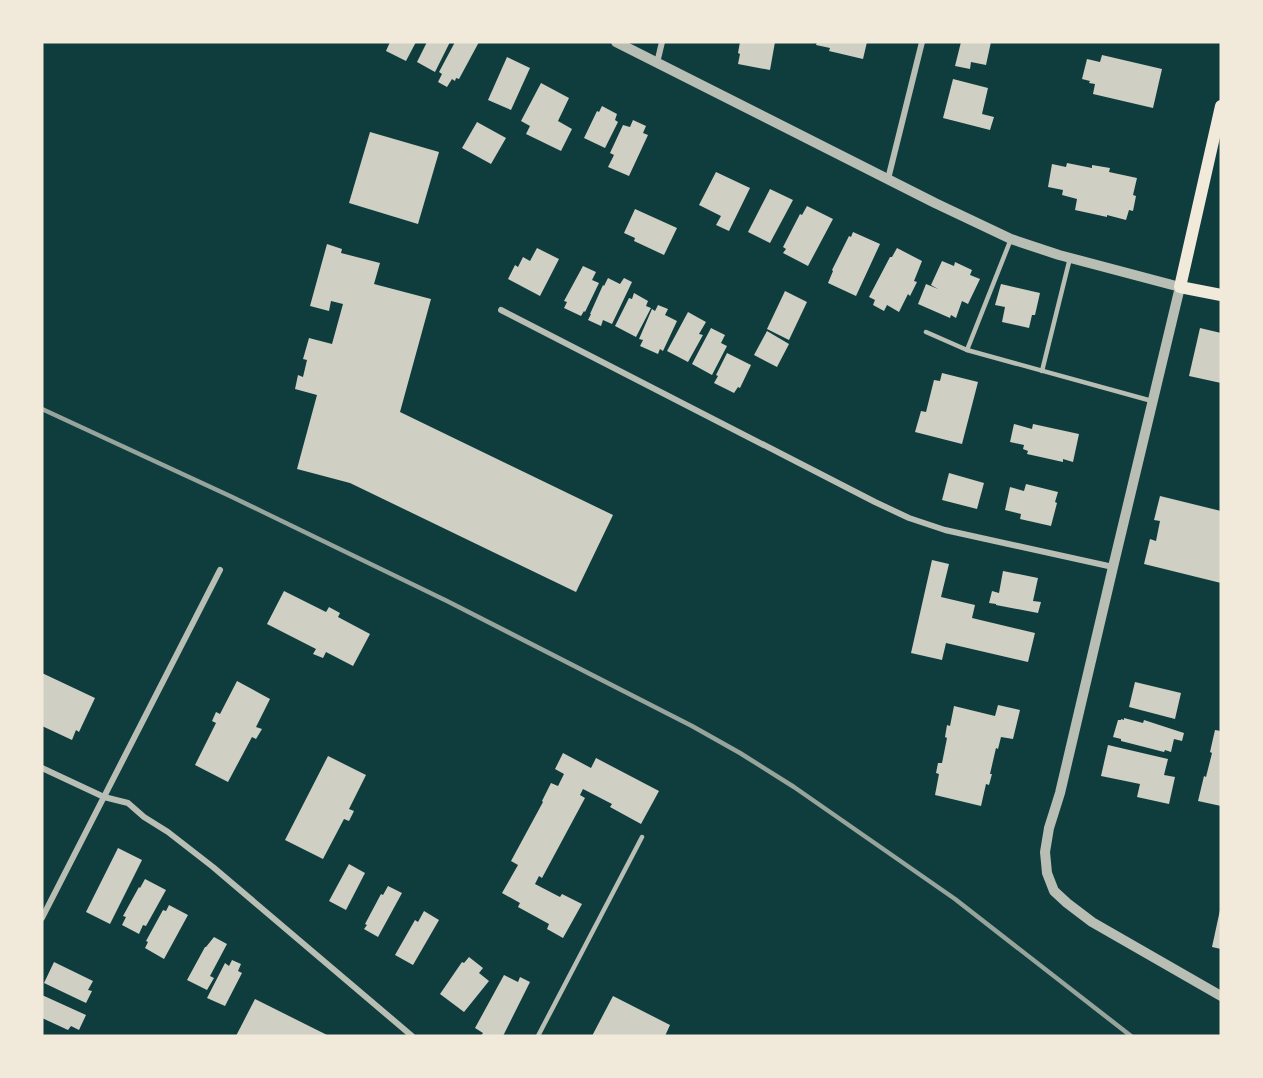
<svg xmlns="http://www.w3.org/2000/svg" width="1263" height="1078" viewBox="0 0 1263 1078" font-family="'Varela Round',sans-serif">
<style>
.building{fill:#cfcfc3}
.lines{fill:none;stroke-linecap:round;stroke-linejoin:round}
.service{stroke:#b8beb3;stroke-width:4.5}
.minor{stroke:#b8beb3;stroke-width:6}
.tertiary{stroke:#b8beb3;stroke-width:10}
.secondary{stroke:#f1e9da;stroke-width:12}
.rail{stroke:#97a49c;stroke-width:4.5}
</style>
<rect width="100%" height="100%" fill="#0f3d3e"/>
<g class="building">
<path d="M390,42H416L406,61L386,51Z"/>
<path d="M427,42H450L435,72L417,62Z"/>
<path d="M455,42H479L459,79L456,78L455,81L452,79L447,87L438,82L442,74L439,72Z"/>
<path d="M740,42H775L770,70L738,64L740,54L738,53Z"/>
<path d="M817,42H867L863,59L829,51L830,48L816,45Z"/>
<path d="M961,42H991L986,65L971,62L970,69L955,66Z"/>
<path d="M1102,55L1162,69L1153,108L1093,94L1095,84L1089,83L1090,81L1082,79L1087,59L1100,62Z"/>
<path d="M507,57L530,68L511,110L488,100Z"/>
<path d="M953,79L988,88L982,114L994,117L990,130L943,118Z"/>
<path d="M541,83L569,98L558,121L572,129L561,151L526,134L530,126L521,121Z"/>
<path d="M602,106L617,114L615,120L618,122L605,148L584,138L597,111L599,112Z"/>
<path d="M633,120L646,126L643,133L648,135L629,176L608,167L614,155L610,153L623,125L630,127Z"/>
<path d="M477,122L506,138L491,164L462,148Z"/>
<path d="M370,132L439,152L418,224L349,203Z"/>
<path d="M1067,163L1092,168V165L1110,168L1109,172L1137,178L1133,195L1136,196L1133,211L1129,210L1126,220L1107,215V217L1075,210L1077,199L1062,195L1063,190L1048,187L1052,164L1066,167Z"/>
<path d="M716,172L750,188L729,231L716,225L721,216L699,205Z"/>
<path d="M770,189L793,200L770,243L748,232Z"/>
<path d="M807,206L833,219L808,266L783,253L786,249L783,247L800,214L802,215Z"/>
<path d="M635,209L677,228L664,255L634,241L635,238L624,233Z"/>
<path d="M853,232L880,244L856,296L828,283L833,271L832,270L849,236L851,237Z"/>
<path d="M327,244L342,249L341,253L380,263L374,284L431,299L400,412L613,515L576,592L350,483L297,469L317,395L295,389L298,375L303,377L307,360L303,359L309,338L332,344L343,304L331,301L329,311L310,306Z"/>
<path d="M537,248L559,259L540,296L508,279L515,265L518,267L523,257L530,261Z"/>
<path d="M897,248L922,261L914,281L917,282L910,296L908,294L899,312L887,305L884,311L873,305L875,300L869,297L890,257H892Z"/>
<path d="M942,261L954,266L955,262L972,270L970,275L980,279L968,304L962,301L956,318L951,315L950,318L918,304L926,284L938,289L931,285Z"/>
<path d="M583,266L596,272L592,280L599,283L585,312L584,311L581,316L564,308L567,302L564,301Z"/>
<path d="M608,278L620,284L624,278L632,282L612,324L603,320L601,326L588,320L591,314H590L603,285L604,286Z"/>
<path d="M1001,284L1040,293L1035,315H1032L1029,328L1002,322L1005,307L995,305Z"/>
<path d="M785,291L807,302L789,340L767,329Z"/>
<path d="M634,293L648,301L646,306L651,308L636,337L615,326L629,298L632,299Z"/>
<path d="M658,305L668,309L665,315L677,321L663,351L660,349L658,354L640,346L643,340L639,339L652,309L655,311Z"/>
<path d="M688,312L706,322L699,334L703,335L688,362L667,351Z"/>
<path d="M711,328L725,335L721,343L727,346L712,375L692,364Z"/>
<path d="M1200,328L1221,333V383L1189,376Z"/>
<path d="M767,331L789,344L777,367L754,355Z"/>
<path d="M727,353L751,365L740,388L738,387L734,393L714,383L718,376L716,375Z"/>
<path d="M942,373L978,382L962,444L915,432L921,411L926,412L934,380L940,381Z"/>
<path d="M1014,424L1032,429L1033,424L1079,434L1073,462L1063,459V462L1027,454L1028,451L1023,449L1024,445L1010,442Z"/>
<path d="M949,473L984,483L977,509L942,500Z"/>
<path d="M1026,484L1058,492L1055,502L1057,503L1051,526L1020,519L1021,514L1005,510L1010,487L1024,491Z"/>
<path d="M1160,496L1221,511V583L1144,564L1150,539L1156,541L1160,521L1154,520Z"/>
<path d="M932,560L949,564L941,597L975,605L972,618L1035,633L1028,662L946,643L942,660L911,653Z"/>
<path d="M1003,571L1038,578L1033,601L1041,602L1038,613L996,605V604L989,603L992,591L999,593Z"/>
<path d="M284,591L326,612L329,607L340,613L338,617L370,634L353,666L326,652L323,658L313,654L316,649L267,624Z"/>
<path d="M42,673L95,698L79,732L76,730L72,740L42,726Z"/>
<path d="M237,681L270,699L256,727L262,729L256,739L252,737L228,782L195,765L216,723L212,721L216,712L220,714Z"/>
<path d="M1135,682L1181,693L1175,719L1129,707Z"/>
<path d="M998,705L1020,710L1013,739L1001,737L998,749L996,748L990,774H992L989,785L986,784L981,806L935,795L939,774L936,773L938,763H942L947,738L945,737L947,725L950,726L954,706L995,716Z"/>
<path d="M1124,718L1143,723L1144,720L1184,733L1182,741L1174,739L1171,752L1165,750L1164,752L1121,741V739L1113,737L1118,720H1121V719L1124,720Z"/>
<path d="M1215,730L1221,731V806L1198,801L1204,776L1206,777L1212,753L1210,752Z"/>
<path d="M1108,745L1168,759L1164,775L1175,777L1169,804L1137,797L1140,784L1101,776Z"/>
<path d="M563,753L591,768L596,758L659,791L641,824L610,807L612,804L583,789L580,795L585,798L542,878L539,876L535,884L560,897L562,894L582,904L563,938L547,929L549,924L518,907L520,903L502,893L518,865L511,861L543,802L542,801L551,783L558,786L564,774L555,769Z"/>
<path d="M328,756L366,775L349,809L354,811L349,821L344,819L323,859L285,840Z"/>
<path d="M118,848L142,860L110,924L86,912Z"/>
<path d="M349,864L365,873L346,910L329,901Z"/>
<path d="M145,879L166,890L146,926L143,925L139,934L122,925L126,917L123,916L139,887L140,888Z"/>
<path d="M388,886L402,893L378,937L364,929L367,925L365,924L381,894L383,895Z"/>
<path d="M169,905L188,915L164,959L145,948L148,942L146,941L163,910L166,911Z"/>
<path d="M1220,910H1221V949L1212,947Z"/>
<path d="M424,911L439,920L413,965L395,955L415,920L418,922Z"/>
<path d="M214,937L227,944L210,976L214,978L207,990L187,980L205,947H206Z"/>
<path d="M469,957L483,968L479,973L489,981L464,1012L440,994L462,962L464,963Z"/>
<path d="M232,960L241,964L238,971L242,973L225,1006L207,998L225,963L229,966Z"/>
<path d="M54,962L93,981L88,990L92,991L86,1003L44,983Z"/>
<path d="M504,975L518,982L520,977L530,982L503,1036H481L483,1033L475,1028Z"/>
<path d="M42,995L86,1015L79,1030L71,1026L68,1030L42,1018Z"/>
<path d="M613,996L670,1025L665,1036H592Z"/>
<path d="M255,999L329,1036H236Z"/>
</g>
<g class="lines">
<g class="service">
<path d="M926,332L967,350L1152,401"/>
<path d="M967,350L1011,239"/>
<path d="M1042,371L1070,258"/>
<path d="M538,1036L642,837"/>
</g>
<g class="minor">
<path d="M657,63L662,42"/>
<path d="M888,179L922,42"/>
<path d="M501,310L875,502L909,518L945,530L1113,567"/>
<path d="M42,768L104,797L128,803L144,817L168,832L213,867L412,1036"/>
<path d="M42,918L220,570"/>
</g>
<path class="tertiary" d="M616,42L935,203L1011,239L1059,255L1180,287L1113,567L1060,793L1049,828L1045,852L1047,873L1054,891L1067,903L1092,922L1221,996"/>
<path class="secondary" d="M1221,106L1180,287L1221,295"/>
<path class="rail" d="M42,409L230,496L447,601L692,726L740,753L794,787L955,899L1131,1036"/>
</g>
<rect width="1263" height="1078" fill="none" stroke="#f1e9da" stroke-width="87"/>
</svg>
